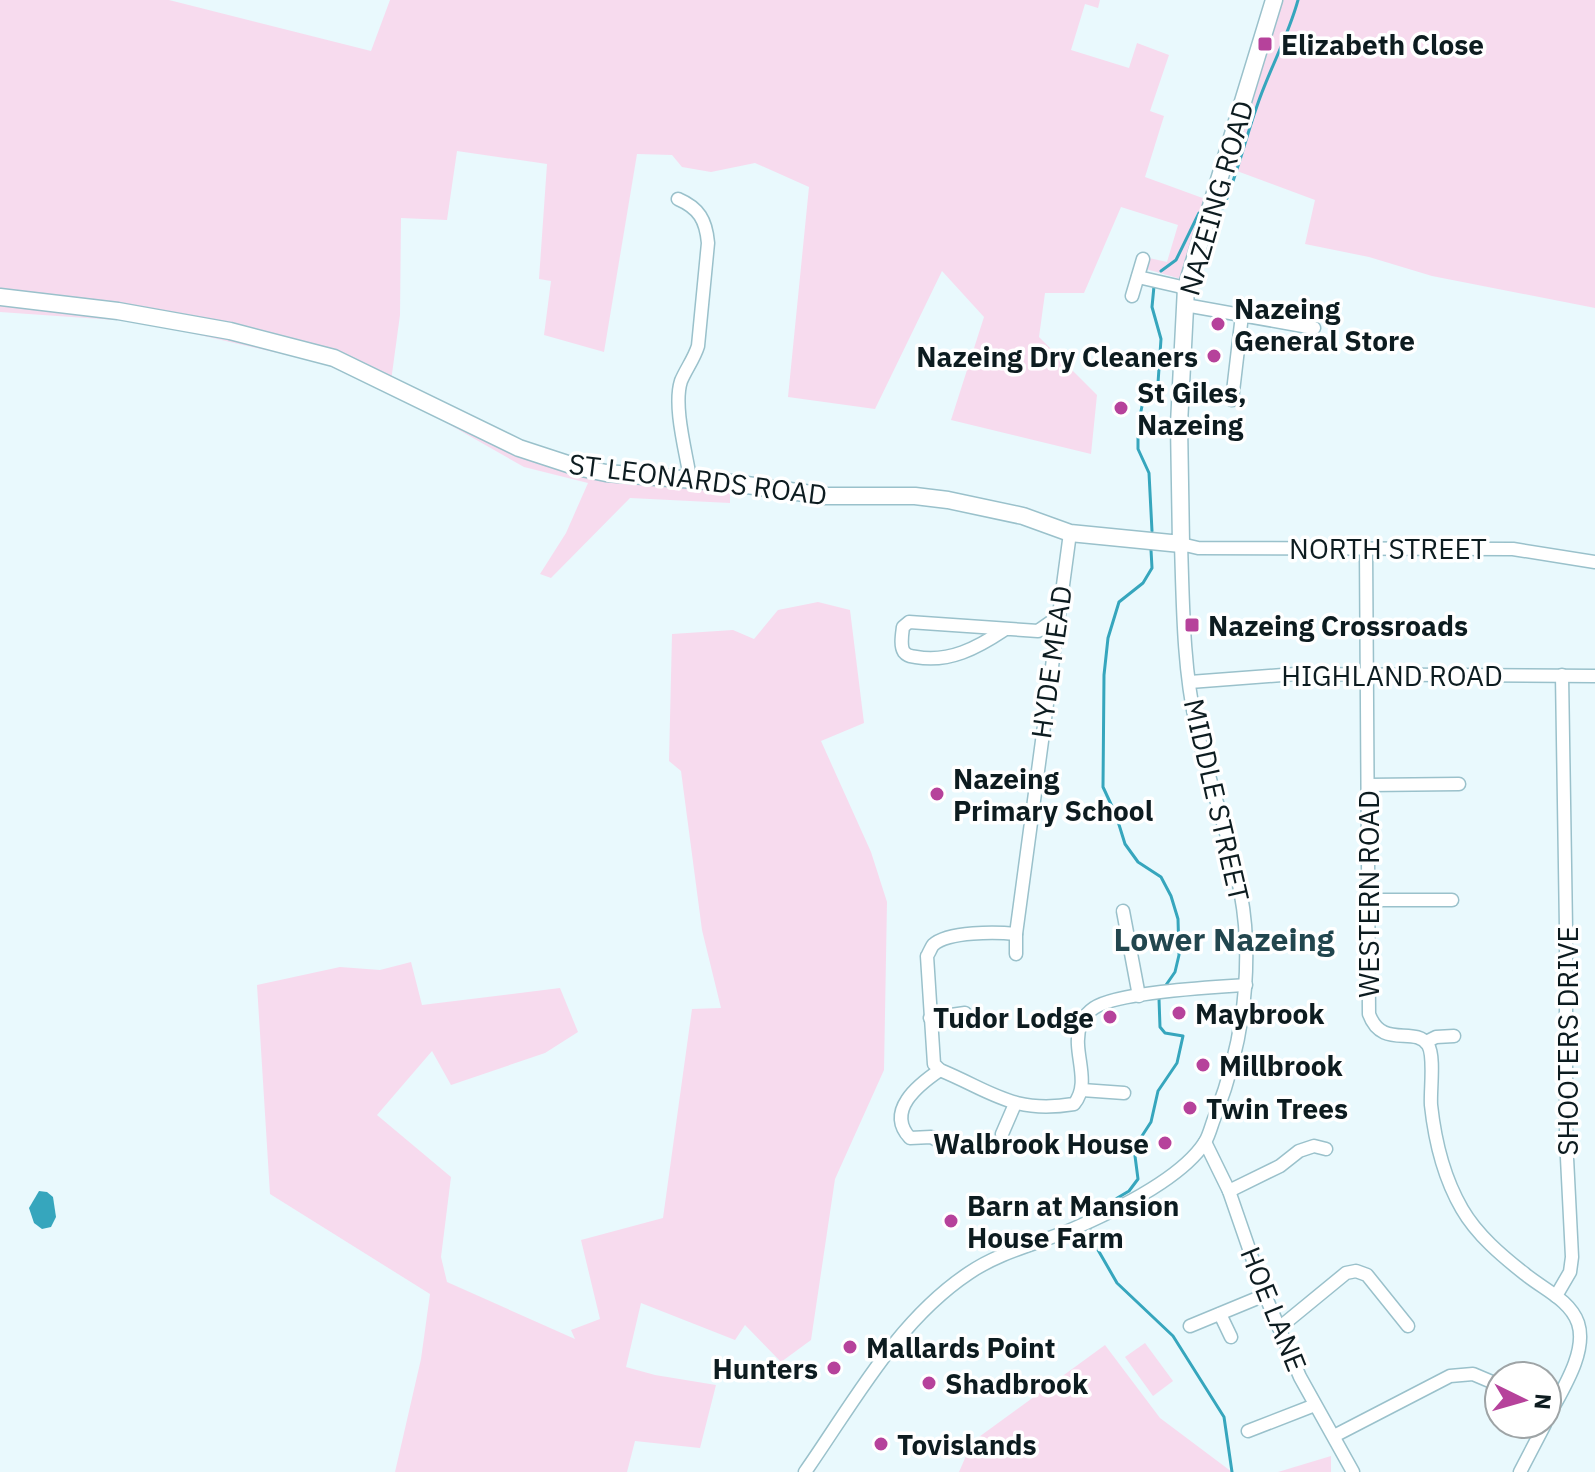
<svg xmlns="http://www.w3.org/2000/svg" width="1595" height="1472" viewBox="0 0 1595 1472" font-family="'IBM Plex Sans',sans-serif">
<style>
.green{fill:#f7dbee}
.water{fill:#36a6bd}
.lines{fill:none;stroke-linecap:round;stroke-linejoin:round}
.stream{stroke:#36a6bd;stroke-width:3}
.minor-casing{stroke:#9ac1cb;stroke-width:15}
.major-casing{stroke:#9ac1cb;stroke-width:19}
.minor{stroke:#fff;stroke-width:12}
.major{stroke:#fff;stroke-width:16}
.poi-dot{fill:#b6429b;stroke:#fff;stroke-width:3}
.labels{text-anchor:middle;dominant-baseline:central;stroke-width:7;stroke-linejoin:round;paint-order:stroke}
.poi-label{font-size:28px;font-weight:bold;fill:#0d1c20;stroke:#fff;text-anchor:start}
.street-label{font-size:28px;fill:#0d1c20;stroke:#fff}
.quarter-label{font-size:32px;font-weight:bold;fill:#22464e;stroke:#fff}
</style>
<rect width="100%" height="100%" fill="#e9f9fd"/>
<g class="green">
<path d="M0,0H169L371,51L390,0H1100L1098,8L1085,4L1071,50L1129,68L1137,43L1169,55L1150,111L1164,116L1145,177L1208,200L1181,279L1146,269L1149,258L1167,262L1178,225L1121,207L1084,293H1045L1039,337L1097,395L1091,454L951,420L984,317L942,271L875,409L788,397L809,187L755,163L711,172L682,167L672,155L637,154L604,352L544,335L551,281L539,279L547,164L457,151L447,220L401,218L400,315L391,381L434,408L597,467L730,478V503L630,498L551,578L540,574L566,533L588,483L524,467L422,409L325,364L143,322L0,312Z"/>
<path d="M1268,0H1595V308L1432,276L1369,257L1305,244L1315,200L1218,164Z"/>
<path d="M818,602L850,610L864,723L821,741L871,852L887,902L884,1070L835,1179L811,1340L781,1362L745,1325L735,1340L641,1303L626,1367L655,1375L716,1385L700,1448L635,1441L627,1472H395L421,1359L430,1294L270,1194L257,985L340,967L380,970L411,962L422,1005L560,988L578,1032L545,1053L451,1085L432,1051L377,1115L451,1177L441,1257L447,1282L575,1339L571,1330L600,1319L581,1240L663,1218L692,1009L721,1008L702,930L681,771L669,761L672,634L733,630L754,639L778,610Z"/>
<path d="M1145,1343L1173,1381L1153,1396L1125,1357Z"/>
<path d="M1105,1345L1160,1418L1232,1472H959L972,1442Z"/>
<path d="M1331,1456V1472H1278Z"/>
</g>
<path class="water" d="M39,1191L47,1192L53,1197L56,1217L51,1227L42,1229L34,1223L29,1208Z"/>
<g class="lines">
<g class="stream">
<path d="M1217,209L1223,208C1237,175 1245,140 1257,106C1269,70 1288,37 1298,0"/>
<path d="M1161,271L1176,260L1199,213"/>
<path d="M1152,531L1149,473L1138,449V426L1143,401L1158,383L1161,339L1152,307L1154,286"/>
<path d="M1151,550L1152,568L1143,583L1119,602L1108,638L1104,675L1103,787L1116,815L1125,844L1138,862L1161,877L1171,896L1178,919L1179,955L1175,972L1166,985"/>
<path d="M1109,1203L1129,1191L1138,1179L1135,1156L1140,1139L1151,1122L1158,1091L1177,1063L1183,1036L1165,1033L1160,1027L1159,999"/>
<path d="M1090,1229V1236L1117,1283L1173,1336L1224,1417L1232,1472"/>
</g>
<defs>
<g id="minor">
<path d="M678,199C699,208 706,220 708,243L698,346C694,359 686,369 681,381C673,406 686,452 690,478"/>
<path d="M1138,277L1186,288"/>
<path d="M1132,296L1143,259"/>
<path d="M1185,305L1314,328"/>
<path d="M1232,400L1242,315"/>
<path d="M1366,548L1369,1014C1382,1050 1415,1025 1428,1045C1435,1056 1430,1091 1431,1105C1435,1142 1444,1178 1462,1209C1477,1235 1502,1256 1525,1274C1543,1289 1570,1300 1578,1323C1588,1353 1560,1393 1547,1419"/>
<path d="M1004,630C977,648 949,663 916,657C911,656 908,657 904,652C900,646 902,635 903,627L909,622L1038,631L1058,617"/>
<path d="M1190,682L1295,674L1595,676"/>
<path d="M1368,785L1459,784"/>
<path d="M1369,900H1452"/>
<path d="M1123,911L1139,996"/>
<path d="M1016,934C997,932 948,931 933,945C932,946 928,955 927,956L934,1064L940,1070C993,1092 1013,1114 1074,1104C1088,1087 1079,1065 1078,1045C1077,1030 1082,1016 1094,1008C1117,992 1214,987 1246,985"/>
<path d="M1016,954V934L1070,533"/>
<path d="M930,1018L965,1013"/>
<path d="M1426,1042L1436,1037L1454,1036"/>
<path d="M940,1070C918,1085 885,1111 910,1138L931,1137L943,1143"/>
<path d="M1082,1090L1124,1093"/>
<path d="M1002,1134L1015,1104"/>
<path d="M1205,1142L1229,1191L1265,1295L1300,1377L1353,1472"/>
<path d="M1229,1191L1280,1166L1299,1151L1314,1146L1326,1149"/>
<path d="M1556,1296L1570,1272L1572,1257L1566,1138V929L1562,675"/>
<path d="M1220,1314L1231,1337"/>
<path d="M1190,1326L1265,1295"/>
<path d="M1279,1328L1346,1273L1356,1271L1367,1275L1408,1326"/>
<path d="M1248,1431L1315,1405"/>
<path d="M1334,1436L1450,1376L1473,1374L1499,1385"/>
<path d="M805,1472C854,1402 897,1321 969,1273C1001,1251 1041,1243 1075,1228C1114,1211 1182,1178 1205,1142C1210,1134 1212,1122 1216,1114C1237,1059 1248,1001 1246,942C1244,867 1211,797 1196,725C1183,666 1183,604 1181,544L1198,548L1513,549L1595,562"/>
<path d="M1520,1472L1545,1424"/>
</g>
<path id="major" d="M0,297L118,311L230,331L334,358L519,448L577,467L606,473L732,483L826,496H915L948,500L1023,516L1070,533L1181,544L1179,424L1186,288L1274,0"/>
</defs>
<use href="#minor" class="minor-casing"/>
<use href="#major" class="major-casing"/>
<use href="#minor" class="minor"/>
<use href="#major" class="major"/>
</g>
<g class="poi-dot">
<rect x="1257" y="36" width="16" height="16" rx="4"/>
<circle cx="1218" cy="324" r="8"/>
<circle cx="1214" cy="356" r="8"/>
<circle cx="1121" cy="408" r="8"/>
<rect x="1184" y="617" width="16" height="16" rx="4"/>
<circle cx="937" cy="794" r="8"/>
<circle cx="1179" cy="1013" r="8"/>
<circle cx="1110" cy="1017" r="8"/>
<circle cx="1203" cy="1065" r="8"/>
<circle cx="1190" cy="1108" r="8"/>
<circle cx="1165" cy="1143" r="8"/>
<circle cx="951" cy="1221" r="8"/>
<circle cx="850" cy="1347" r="8"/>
<circle cx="834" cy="1368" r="8"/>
<circle cx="929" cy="1383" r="8"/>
<circle cx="881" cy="1444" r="8"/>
</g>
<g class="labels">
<g class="poi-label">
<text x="1281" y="44">Elizabeth Close</text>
<text x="1234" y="308">Nazeing<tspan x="1234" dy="32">General Store</tspan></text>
<text x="1198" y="356" text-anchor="end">Nazeing Dry Cleaners</text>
<text x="1137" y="392">St Giles,<tspan x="1137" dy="32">Nazeing</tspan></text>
<text x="1208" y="625">Nazeing Crossroads</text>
<text x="953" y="778">Nazeing<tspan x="953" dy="32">Primary School</tspan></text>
<text x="1195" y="1013">Maybrook</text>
<text x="1094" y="1017" text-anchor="end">Tudor Lodge</text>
<text x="1219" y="1065">Millbrook</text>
<text x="1206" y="1108">Twin Trees</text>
<text x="1149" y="1143" text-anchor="end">Walbrook House</text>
<text x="967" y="1205">Barn at Mansion<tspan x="967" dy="32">House Farm</tspan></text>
<text x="866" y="1347">Mallards Point</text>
<text x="818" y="1368" text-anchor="end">Hunters</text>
<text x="945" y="1383">Shadbrook</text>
<text x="897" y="1444">Tovislands</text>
</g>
<g class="street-label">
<text transform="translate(1216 198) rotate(-74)">NAZEING ROAD</text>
<text transform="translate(698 479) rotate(7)">ST LEONARDS ROAD</text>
<text x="1388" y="548">NORTH STREET</text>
<text transform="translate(1051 662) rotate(-82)">HYDE MEAD</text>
<text x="1392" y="675">HIGHLAND ROAD</text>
<text transform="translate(1217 800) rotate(77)">MIDDLE STREET</text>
<text transform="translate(1368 894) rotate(-90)">WESTERN ROAD</text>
<text transform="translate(1567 1041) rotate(-90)">SHOOTERS DRIVE</text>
<text transform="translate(1274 1309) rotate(68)">HOE LANE</text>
</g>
<g class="quarter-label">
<text x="1224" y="939">Lower Nazeing</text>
</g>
</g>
<g transform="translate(1523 1400) rotate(95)"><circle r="38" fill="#ffffff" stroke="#9ea4a6" stroke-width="2"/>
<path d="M0-6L14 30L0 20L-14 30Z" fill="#b6429b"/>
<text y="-12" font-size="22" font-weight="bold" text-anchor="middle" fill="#0d1c20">N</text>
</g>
</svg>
